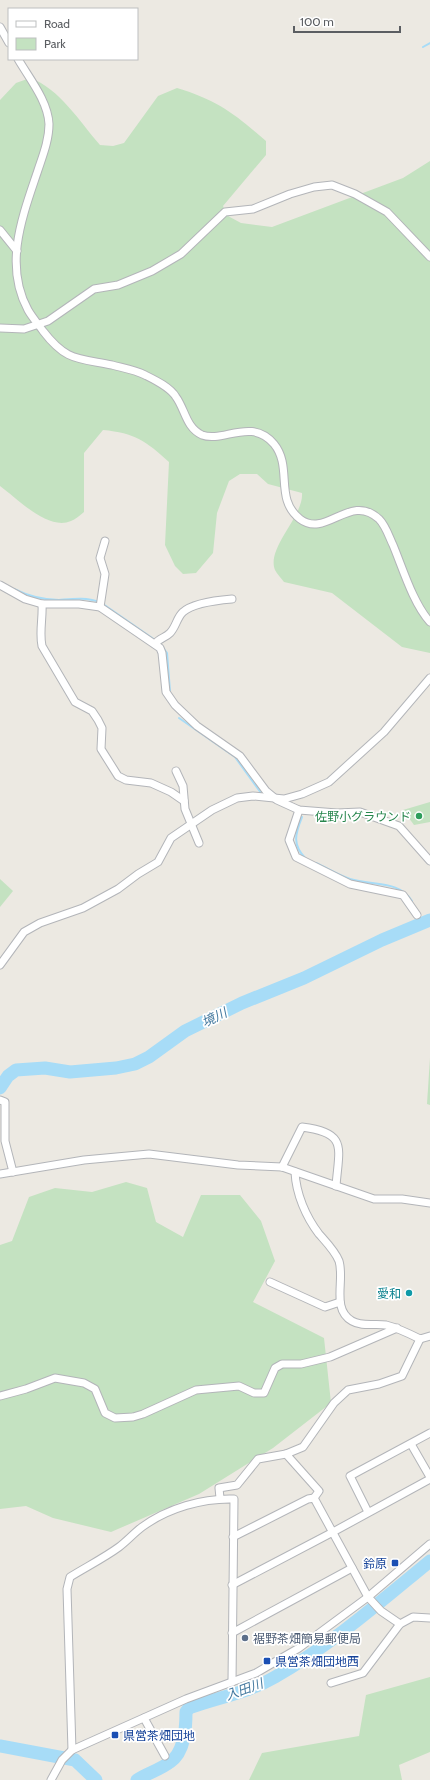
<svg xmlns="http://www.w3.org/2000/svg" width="430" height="1780" viewBox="0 0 430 1780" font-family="Cabin,'Noto Sans JP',sans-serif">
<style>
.green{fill:#c4e2c1}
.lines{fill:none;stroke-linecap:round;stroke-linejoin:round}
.stream{stroke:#a7dcf7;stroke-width:2}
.river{stroke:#a7dcf7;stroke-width:13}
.minor-casing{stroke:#b3b5b9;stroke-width:9}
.minor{stroke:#fff;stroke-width:7}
.leisure-dot{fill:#2e9e5b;stroke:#fff;stroke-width:1.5}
.culture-dot{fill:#0f9aa8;stroke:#fff;stroke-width:1.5}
.transit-dot{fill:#1a4fb4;stroke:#fff;stroke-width:1.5}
.service-dot{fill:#5c6f8a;stroke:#fff;stroke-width:1.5}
.labels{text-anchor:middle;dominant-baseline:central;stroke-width:3.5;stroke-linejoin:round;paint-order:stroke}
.leisure-label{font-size:12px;fill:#27864d;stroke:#fff;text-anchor:end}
.culture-label{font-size:12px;fill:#0d838f;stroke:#fff;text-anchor:end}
.transit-label{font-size:12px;fill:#164399;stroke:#fff;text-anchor:start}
.service-label{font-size:12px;fill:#4e5e75;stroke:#fff;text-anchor:start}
.water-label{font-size:13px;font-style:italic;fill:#44799f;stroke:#fff}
</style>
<rect width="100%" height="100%" fill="#ece9e2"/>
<g class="green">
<path d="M30,78C59,88 80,122 100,145L113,146L124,143L158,96L177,88C217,100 235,114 266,141V155L223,206L228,216L241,223L272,227L403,178L430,161V653L402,647L332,593L284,582C281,578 277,574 275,570C266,548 304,516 302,493L268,484L257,474H240L229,481L217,513L213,553L196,573L183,574L175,566L165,545L169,462C146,441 135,433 103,430L84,453V512C80,515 76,519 71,521C48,531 18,499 0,486V100L16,83Z"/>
<path d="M430,802V822L414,825L403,810Z"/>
<path d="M0,879L13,891L0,907Z"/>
<path d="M430,1058V1105L427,1104Z"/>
<path d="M126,1182L147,1188L156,1222L183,1237L201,1195H240L261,1221L275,1261L253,1302L324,1338L331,1403L273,1448L199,1494L111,1532L53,1518L26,1506L0,1509V1245L12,1241L29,1197L55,1188L92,1192Z"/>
<path d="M430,1677V1752L399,1765L402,1780H249L262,1753L359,1736L366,1695Z"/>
</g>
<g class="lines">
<g class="stream">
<path d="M423,47L430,43"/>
<path d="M14,589C28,596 43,600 59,600C72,599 86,597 99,602"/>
<path d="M103,604L155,640"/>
<path d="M159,642L167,653L170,691"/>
<path d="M179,718L235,757L261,793"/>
<path d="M302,817C295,834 292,845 306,859"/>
<path d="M316,863C327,868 338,875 350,879C372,886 399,880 412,901"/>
<path d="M424,920L425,922"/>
</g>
<g class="river">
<path d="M0,1088L8,1076L16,1070L45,1068L70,1072L116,1068L135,1064L149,1057L185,1031L242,1003L304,978L382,940L430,920"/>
<path d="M0,1746L75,1760L96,1780"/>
<path d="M137,1780C147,1773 160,1770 170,1762C185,1752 186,1728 186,1712L189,1708C218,1697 248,1693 275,1677C331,1645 380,1602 430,1561"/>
</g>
<defs>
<g id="minor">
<path d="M0,27L9,43"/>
<path d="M18,59C29,78 48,101 49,124C49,140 43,155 38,170C23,215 3,264 28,310C32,317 38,324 43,331C66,361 77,358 112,365C123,368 135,370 145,375C155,380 170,387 176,397C185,409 186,428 202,435C223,443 251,417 274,444C293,467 274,499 300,519C326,539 350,492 379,519C386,526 389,537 393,545C403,569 413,603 430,622"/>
<path d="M0,230L17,251"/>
<path d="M0,328L24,329L48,321L94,289L118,285L152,271L181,254L225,212L253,209L290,194L314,187L332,185L355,194L387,212L430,257"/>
<path d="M0,585L25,599L42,604H79L100,607L160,648L162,653L166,692L175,705L197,726L240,756L266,791L277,800L299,810L337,813L360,812L399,826L430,861"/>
<path d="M42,604C43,618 39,632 42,646L75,702L92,711L98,720L102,728L101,749L118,776L126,780L151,783L171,792L184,801"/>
<path d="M100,607L105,574L100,558L105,541"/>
<path d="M155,644C159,638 165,638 170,633C176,627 177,617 183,612C193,603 220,600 232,599"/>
<path d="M176,771L183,786L185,809L199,843"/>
<path d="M299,810L289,840L296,857L350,884L403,895L417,915"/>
<path d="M0,965L24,932L40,923L83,908L118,889L138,874L158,862L171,838L212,810L237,798L253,796L284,799L302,794L329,782L384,732L430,678"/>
<path d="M0,1100L5,1102V1141L13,1172"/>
<path d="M282,1167L302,1127C348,1133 339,1147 336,1186"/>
<path d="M295,1172C296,1194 306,1217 319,1234C326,1242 335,1251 339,1261C345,1280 331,1309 352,1321C362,1327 375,1323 386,1325C398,1328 408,1333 420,1339L430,1336"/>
<path d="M0,1174L84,1160L149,1154L238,1165L282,1167L374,1199H402L430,1203"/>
<path d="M270,1282L325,1307L340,1302"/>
<path d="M0,1396L26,1389L55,1378L84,1383L95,1389L105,1413L115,1418L133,1417L143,1414L196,1390L239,1386L254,1393H264L275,1368L282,1364H301L330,1357L397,1328"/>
<path d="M411,1444L430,1477"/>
<path d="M220,1498L219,1488L237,1485L258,1459L286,1454"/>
<path d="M314,1498L319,1491L286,1454L303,1447L334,1403L348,1390L379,1384L402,1376L420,1339"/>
<path d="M368,1512L350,1476L430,1433"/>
<path d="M233,1537L308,1499L314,1498L368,1597L381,1611L400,1624"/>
<path d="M232,1585L333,1532L430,1479"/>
<path d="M232,1633L352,1568"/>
<path d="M331,1683L363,1673L400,1624L413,1617L430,1618"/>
<path d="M144,1718L165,1756"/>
<path d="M72,1750L67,1589L70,1577C86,1567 104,1558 119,1547C127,1541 134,1533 142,1527C168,1508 203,1498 234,1499L232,1682"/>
<path d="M51,1780L62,1760L72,1750L186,1699L256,1673L273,1663L299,1648L368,1597L430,1544"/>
</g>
</defs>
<use href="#minor" class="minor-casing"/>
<use href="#minor" class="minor"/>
</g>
<circle class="leisure-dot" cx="419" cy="816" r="4"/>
<circle class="culture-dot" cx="409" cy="1293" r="4"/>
<g class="transit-dot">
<rect x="391" y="1559" width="8" height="8" rx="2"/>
<rect x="263" y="1657" width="8" height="8" rx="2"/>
<rect x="111" y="1731" width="8" height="8" rx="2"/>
</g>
<circle class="service-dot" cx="245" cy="1638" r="4"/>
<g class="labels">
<g class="leisure-label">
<text x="411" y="816">佐野小グラウンド</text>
</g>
<g class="culture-label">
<text x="401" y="1293">愛和</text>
</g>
<g class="transit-label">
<text x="387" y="1563" text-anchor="end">鈴原</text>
<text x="275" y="1661">県営茶畑団地西</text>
<text x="123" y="1735">県営茶畑団地</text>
</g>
<g class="service-label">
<text x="253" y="1638">裾野茶畑簡易郵便局</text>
</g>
<g class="water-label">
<text transform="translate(214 1017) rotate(-26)">境川</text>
<text transform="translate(244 1689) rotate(-20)">入田川</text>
</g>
</g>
<rect x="8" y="8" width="130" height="52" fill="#ffffff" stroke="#bdbfc0"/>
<rect x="16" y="21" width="20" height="6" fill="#ffffff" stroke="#bdbfc0"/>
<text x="44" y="28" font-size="12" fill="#5b5e62">Road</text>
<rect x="16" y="38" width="20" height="12" fill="#c4e2c1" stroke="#bdbfc0"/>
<text x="44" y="48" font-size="12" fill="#5b5e62">Park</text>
<path d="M294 26v6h106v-6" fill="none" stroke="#5b5e62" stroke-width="2"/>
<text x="300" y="26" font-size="12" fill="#5b5e62" stroke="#ffffff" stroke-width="3" paint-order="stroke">100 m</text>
</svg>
